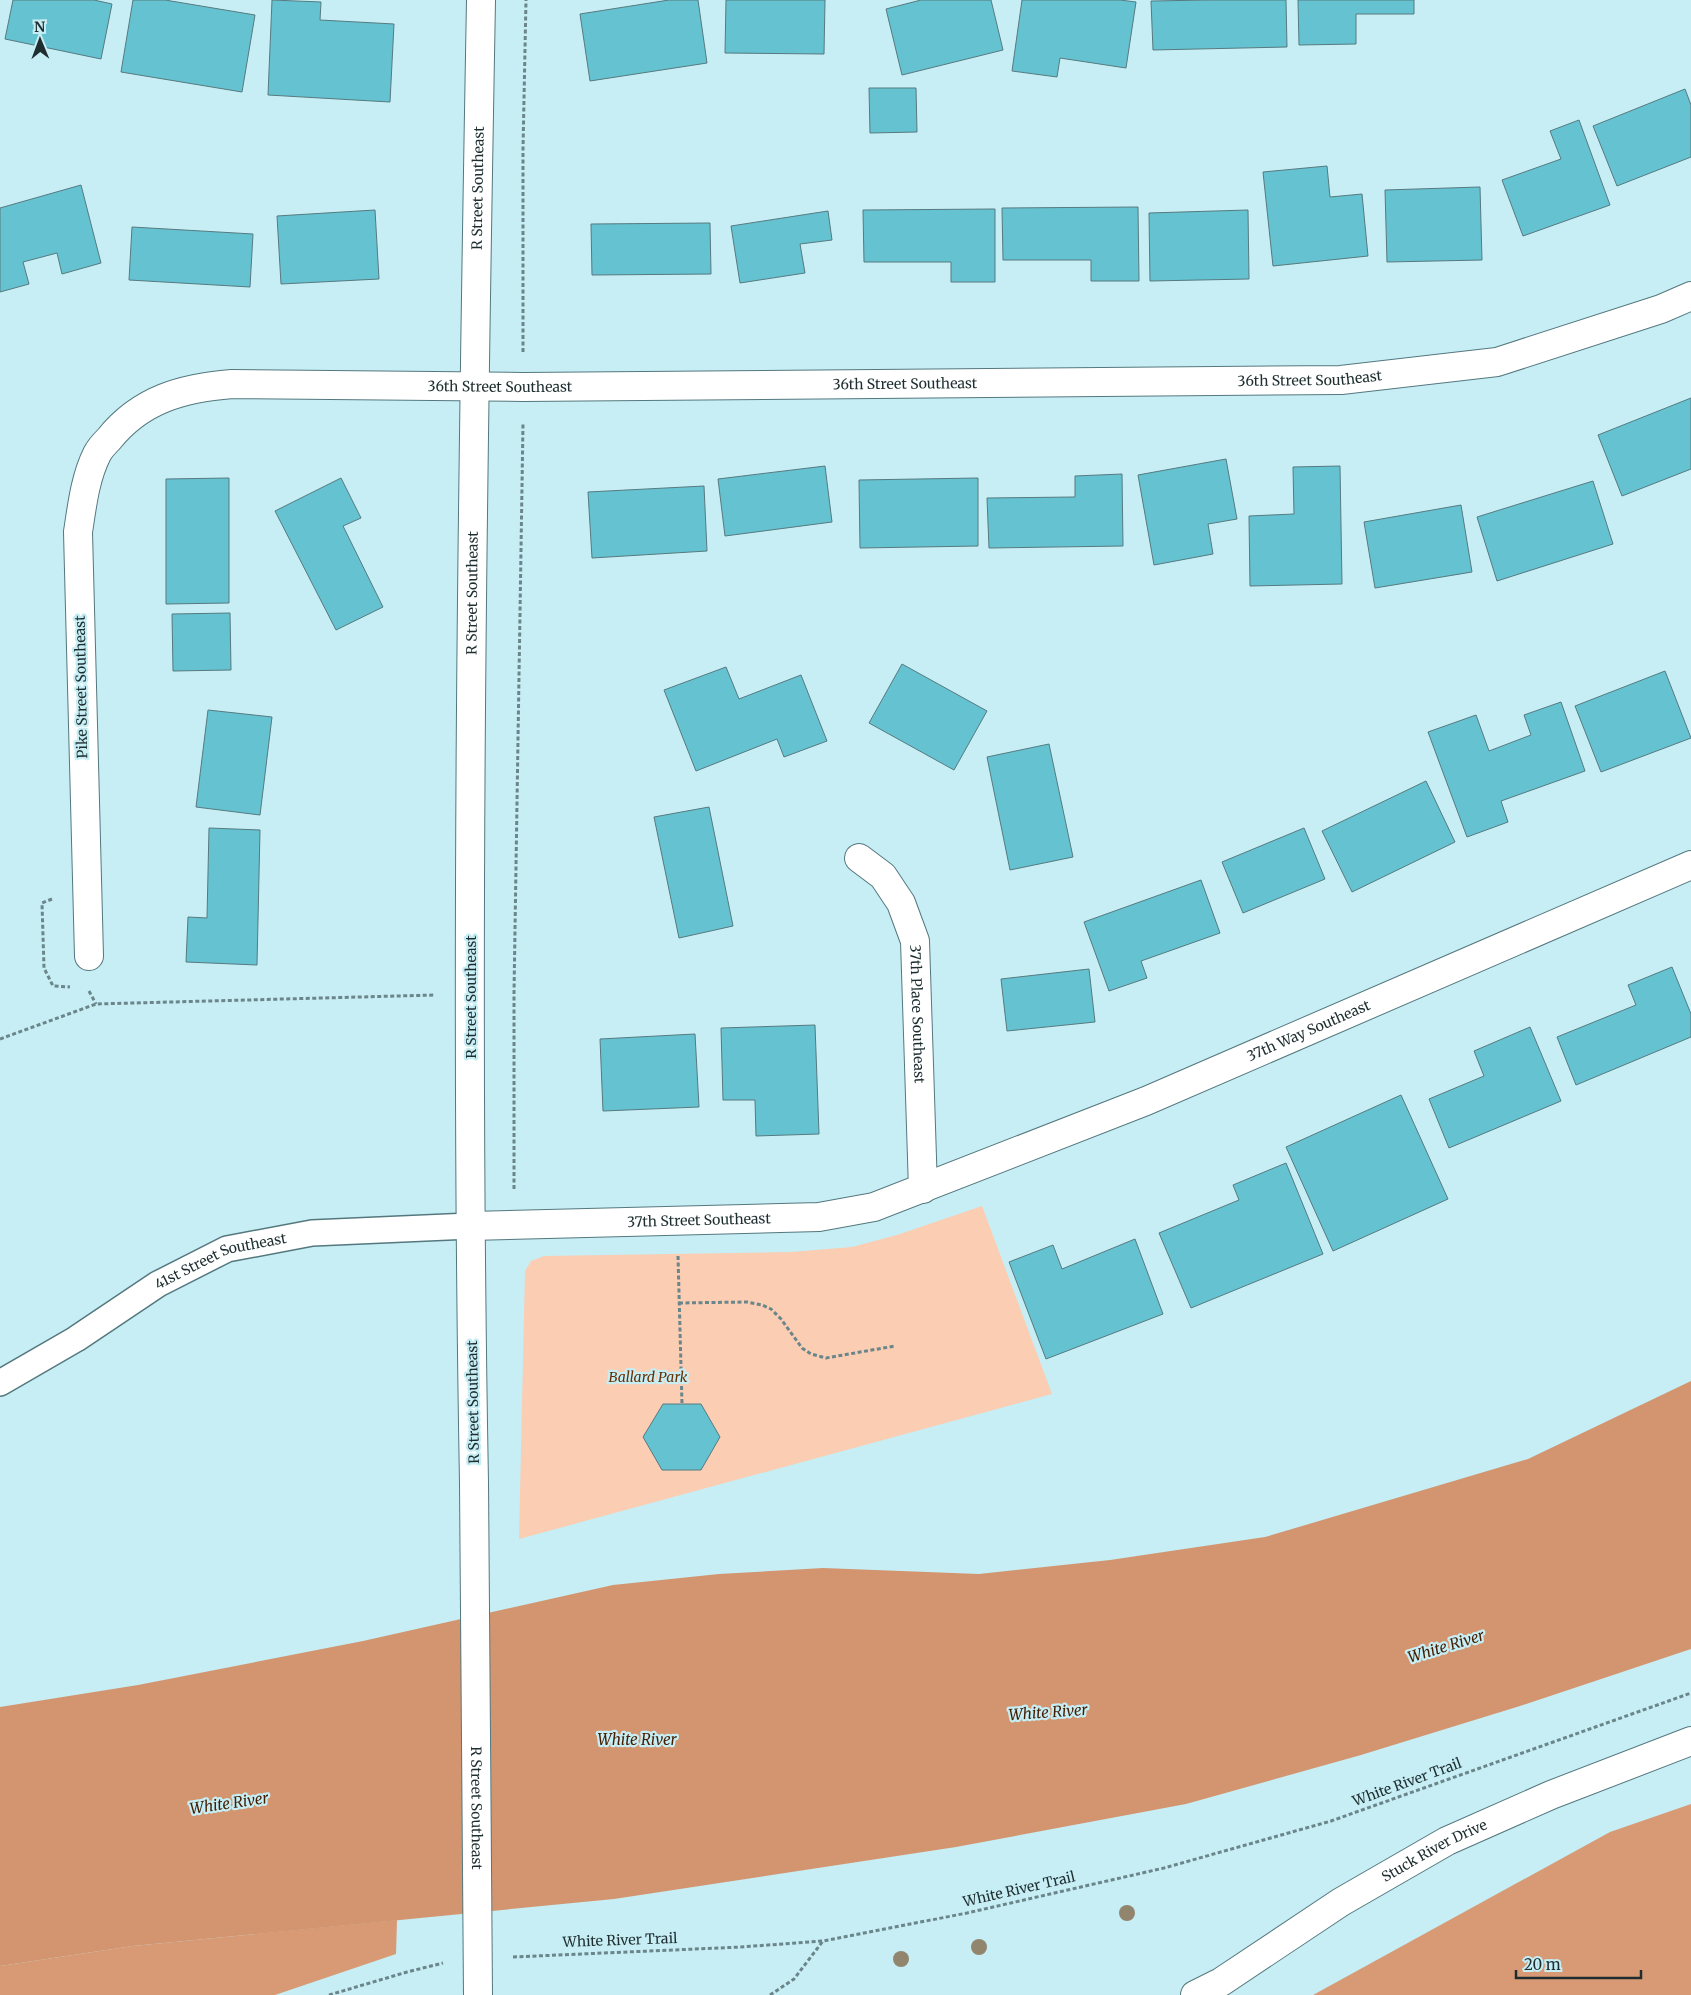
<svg xmlns="http://www.w3.org/2000/svg" width="1691" height="1995" viewBox="0 0 1691 1995" font-family="Merriweather,serif">
<style>
.green{fill:#fbcdb3}
.forest{fill:#d89a75}
.water{fill:#d39570}
.building{fill:#65c2d0;stroke:#567a80}
.lines{fill:none;stroke-linecap:round;stroke-linejoin:round}
.service-casing{stroke:#54787e;stroke-width:28}
.minor-casing{stroke:#54787e;stroke-width:30}
.tertiary-casing{stroke:#54787e;stroke-width:30}
.path{stroke:#6b868a;stroke-width:3;stroke-dasharray:4 2.5;stroke-linecap:butt}
.service{stroke:#fff;stroke-width:25}
.minor{stroke:#fff;stroke-width:28}
.tertiary{stroke:#fff;stroke-width:28}
.tertiary-bridge-casing{stroke:#54787e;stroke-width:30;stroke-linecap:butt}
.tertiary-bridge{stroke:#fff;stroke-width:28}
.tree{fill:#92856e}
.labels{text-anchor:middle;dominant-baseline:central;stroke-width:4.5;stroke-linejoin:round;paint-order:stroke}
.street-label{font-size:14px;fill:#1e2e30;stroke:#c6eef4}
.park-label{font-size:14px;font-style:italic;fill:#682f01;stroke:#c6eef4}
.water-label{font-size:15px;font-style:italic;fill:#441c00;stroke:#c6eef4}
</style>
<rect width="100%" height="100%" fill="#c6eef4"/>
<path class="green" d="M982,1206L1052,1394L519,1539L525,1271L531,1261L544,1256L791,1252L852,1247L897,1235Z"/>
<g class="forest">
<path d="M1691,1804V1995H1313L1610,1832Z"/>
<path d="M397,1920L396,1954L275,1995H0V1966L133,1946Z"/>
</g>
<path class="water" d="M1691,1381V1649L1520,1706L1361,1755L1186,1804L956,1847L614,1899L133,1946L0,1966V1707L138,1685L363,1641L613,1585L719,1574L823,1568L979,1574L1110,1560L1265,1537L1528,1459Z"/>
<g class="building">
<path d="M13,0H94L112,4L101,59L5,39Z"/>
<path d="M133,0H165L255,15L242,92L121,72Z"/>
<path d="M272,0L321,2L320,20L394,24L390,102L268,95Z"/>
<path d="M669,0H698L707,63L590,81L580,14Z"/>
<path d="M726,0H825L824,54L725,53Z"/>
<path d="M921,0H991L1003,50L902,75L886,9Z"/>
<path d="M1022,0H1120L1136,2L1126,68L1060,58L1057,77L1012,71Z"/>
<path d="M1208,0H1286L1287,47L1153,50L1151,1Z"/>
<path d="M1298,0H1414V14H1356V44L1299,45Z"/>
<path d="M869,88H916L917,132L870,133Z"/>
<path d="M1685,89L1691,105V157L1617,186L1593,126Z"/>
<path d="M1579,120L1610,205L1523,236L1502,180L1561,159L1550,131Z"/>
<path d="M1327,166L1330,197L1362,194L1368,256L1273,266L1263,172Z"/>
<path d="M81,185L101,263L62,274L57,253L23,262L29,284L0,292V208Z"/>
<path d="M1480,187L1482,260L1387,262L1385,190Z"/>
<path d="M1138,207L1139,281H1091V260H1003L1002,208Z"/>
<path d="M995,209V282H951V262H864L863,210Z"/>
<path d="M375,210L379,279L281,284L277,216Z"/>
<path d="M1248,210L1249,279L1150,281L1149,213Z"/>
<path d="M828,211L832,240L800,244L805,273L740,283L731,226Z"/>
<path d="M710,223L711,274L592,275L591,224Z"/>
<path d="M132,227L253,234L250,287L129,280Z"/>
<path d="M1691,398V469L1622,496L1598,435Z"/>
<path d="M1226,459L1237,519L1208,524L1213,554L1154,565L1138,475Z"/>
<path d="M825,466L832,522L725,536L718,479Z"/>
<path d="M1340,466L1342,584L1250,586L1249,516L1294,514L1293,467Z"/>
<path d="M1122,474L1123,546L989,548L987,498L1075,497V476Z"/>
<path d="M229,478V603L166,604V479Z"/>
<path d="M341,478L361,518L343,526L383,607L336,630L275,511Z"/>
<path d="M978,478V546L860,548L859,480Z"/>
<path d="M1593,481L1613,544L1497,581L1477,517Z"/>
<path d="M704,486L707,551L592,558L588,492Z"/>
<path d="M1461,505L1472,572L1375,588L1364,522Z"/>
<path d="M230,613L231,670L173,671L172,614Z"/>
<path d="M902,664L987,711L954,770L869,723Z"/>
<path d="M726,667L739,699L801,675L827,741L784,757L777,739L696,771L664,690Z"/>
<path d="M1665,671L1691,738L1601,772L1575,706Z"/>
<path d="M1561,702L1585,771L1501,801L1508,822L1467,837L1428,732L1476,715L1489,751L1531,735L1524,715Z"/>
<path d="M208,710L272,717L260,815L196,807Z"/>
<path d="M1049,744L1073,857L1010,870L987,757Z"/>
<path d="M1426,781L1455,842L1352,892L1322,831Z"/>
<path d="M709,807L733,926L679,938L654,817Z"/>
<path d="M209,828L260,830L257,965L186,962L188,917L207,918Z"/>
<path d="M1304,828L1325,879L1243,913L1222,862Z"/>
<path d="M1201,880L1220,933L1141,961L1147,978L1109,991L1084,922Z"/>
<path d="M1672,967L1691,1014V1037L1576,1085L1557,1037L1636,1005L1628,985Z"/>
<path d="M1089,969L1095,1022L1007,1031L1001,979Z"/>
<path d="M815,1025L819,1134L756,1136L755,1100H723L721,1028Z"/>
<path d="M1530,1027L1561,1101L1449,1148L1429,1099L1484,1076L1474,1051Z"/>
<path d="M695,1034L699,1107L603,1111L600,1039Z"/>
<path d="M1401,1095L1448,1199L1333,1251L1286,1147Z"/>
<path d="M1286,1163L1323,1254L1191,1308L1159,1233L1239,1200L1233,1185Z"/>
<path d="M1135,1239L1163,1314L1046,1359L1009,1262L1053,1245L1062,1269Z"/>
<path d="M663,1404H701L720,1437L701,1470H662L643,1437Z"/>
</g>
<g class="lines">
<defs>
<g id="service">
<path id="s1" d="M0,1383L76,1339L158,1284L227,1249L312,1233L470,1226"/>
</g>
<g id="minor">
<path id="s2" d="M859,858L883,876L901,903L915,941L923,1189"/>
<path id="s3" d="M89,956L78,532C82,506 85,478 97,454C100,448 105,443 109,439C141,399 183,388 232,384L523,387L1341,380L1497,362L1661,309L1691,296"/>
<path id="s4" d="M470,1226L819,1217L874,1207L1146,1101L1691,865"/>
<path id="s5" d="M1195,1995L1221,1982L1341,1902L1447,1841L1551,1795L1691,1741"/>
</g>
<g id="tertiary">
<path id="s6" d="M474,1483C465,989 472,494 481,0"/>
</g>
</defs>
<use href="#service" class="service-casing"/>
<use href="#minor" class="minor-casing"/>
<use href="#tertiary" class="tertiary-casing"/>
<g class="path">
<path d="M523,352V149L526,0"/>
<path d="M52,899L42,903L44,968L53,986L70,987"/>
<path d="M89,991L96,1004"/>
<path d="M0,1039L96,1004L435,995"/>
<path d="M514,1189V993L523,423"/>
<path d="M678,1256L682,1404"/>
<path d="M679,1303L747,1302L762,1305L771,1309L781,1319L802,1348L811,1354L826,1358L895,1346"/>
<path d="M513,1957L741,1947L823,1941L967,1913L1164,1868L1331,1821L1691,1693"/>
<path d="M329,1995L407,1972L443,1963"/>
<path d="M770,1995L794,1979L823,1941"/>
</g>
<use href="#service" class="service"/>
<use href="#minor" class="minor"/>
<use href="#tertiary" class="tertiary"/>
<defs>
<g id="tertiary-bridge">
<path id="s7" d="M474,1483L478,1995"/>
</g>
</defs>
<use href="#tertiary-bridge" class="tertiary-bridge-casing"/>
<use href="#tertiary-bridge" class="tertiary-bridge"/>
</g>
<g class="tree">
<circle cx="1127" cy="1913" r="8"/>
<circle cx="979" cy="1947" r="8"/>
<circle cx="901" cy="1959" r="8"/>
</g>
<g class="labels">
<g class="street-label">
<text stroke="none"><textPath href="#s6" startOffset="1295">R Street Southeast</textPath></text>
<text stroke="none"><textPath href="#s3" startOffset="1741">36th Street Southeast</textPath></text>
<text stroke="none"><textPath href="#s3" startOffset="1336">36th Street Southeast</textPath></text>
<text stroke="none"><textPath href="#s3" startOffset="931">36th Street Southeast</textPath></text>
<text stroke="none"><textPath href="#s6" startOffset="890">R Street Southeast</textPath></text>
<text transform="translate(81 687) rotate(-91)">Pike Street Southeast</text>
<text transform="translate(471 997) rotate(-90)">R Street Southeast</text>
<text stroke="none"><textPath href="#s2" startOffset="176">37th Place Southeast</textPath></text>
<text stroke="none"><textPath href="#s4" startOffset="874">37th Way Southeast</textPath></text>
<text stroke="none"><textPath href="#s4" startOffset="229">37th Street Southeast</textPath></text>
<text stroke="none"><textPath href="#s1" startOffset="254">41st Street Southeast</textPath></text>
<text transform="translate(473 1402) rotate(-91)">R Street Southeast</text>
<text transform="translate(1407 1782) rotate(-20)">White River Trail</text>
<text stroke="none"><textPath href="#s7" startOffset="325">R Street Southeast</textPath></text>
<text stroke="none"><textPath href="#s5" startOffset="280">Stuck River Drive</textPath></text>
<text transform="translate(1019 1889) rotate(-13)">White River Trail</text>
<text transform="translate(620 1940) rotate(-2)">White River Trail</text>
</g>
<g class="park-label">
<text x="648" y="1377">Ballard Park</text>
</g>
<g class="water-label">
<text transform="translate(1446 1646) rotate(-17)">White River</text>
<text transform="translate(1048 1712) rotate(-4)">White River</text>
<text x="637" y="1739">White River</text>
<text transform="translate(229 1803) rotate(-8)">White River</text>
</g>
</g>
<g transform="translate(40 40) rotate(359)" stroke="#c6eef4" stroke-width="4" paint-order="stroke">
<path d="M0-4L9 19L0 12L-9 19Z" fill="#1e2e30"/>
<text y="-8" font-size="14" font-weight="bold" text-anchor="middle" fill="#1e2e30">N</text>
</g>
<path d="M1516 1970v8h125v-8" fill="none" stroke="#1e2e30" stroke-width="2.5"/>
<text x="1524" y="1970" font-size="15" fill="#1e2e30" stroke="#c6eef4" stroke-width="4" paint-order="stroke">20 m</text>
</svg>
